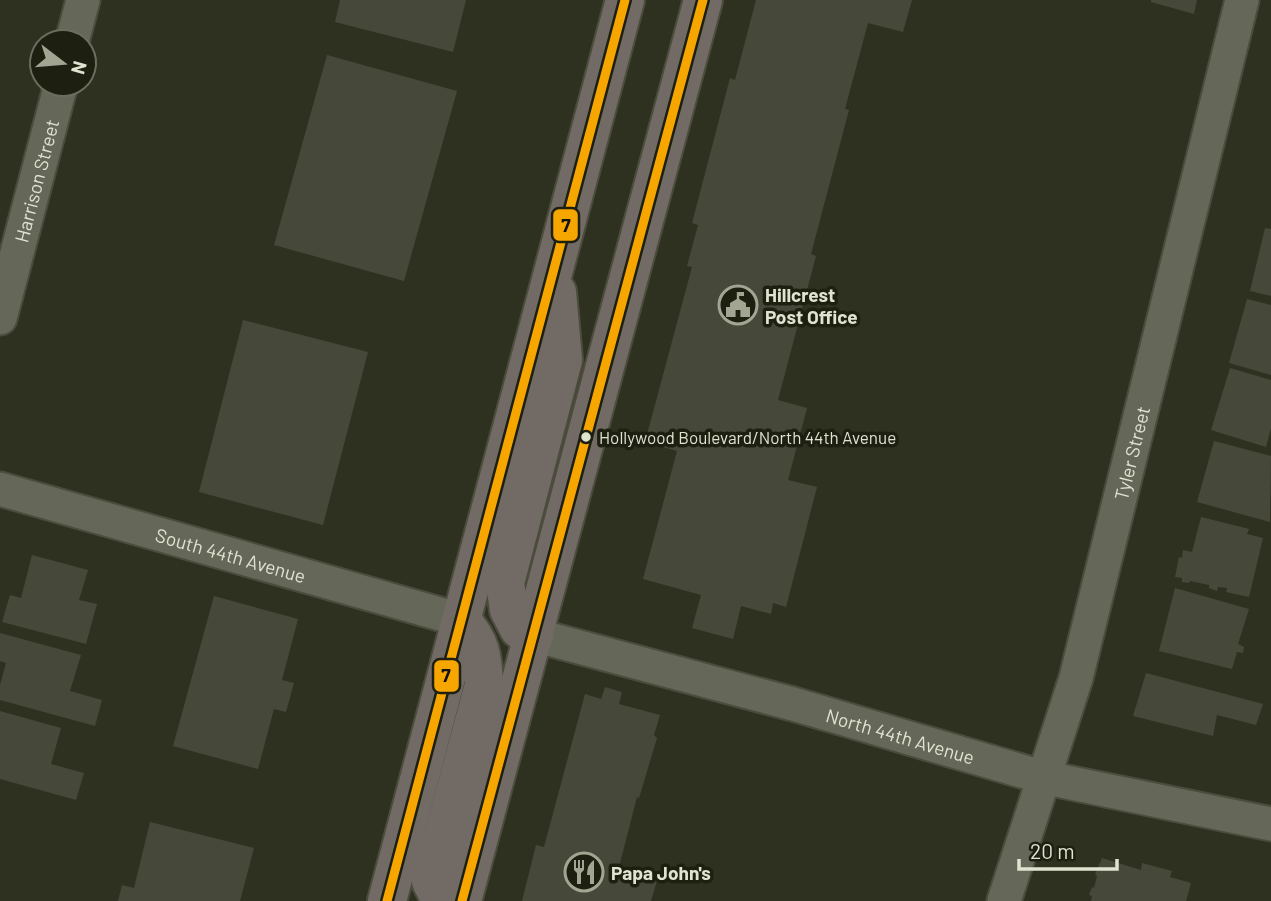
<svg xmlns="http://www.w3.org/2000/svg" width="1271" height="901" viewBox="0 0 1271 901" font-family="Barlow,sans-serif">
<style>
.building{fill:#46483a}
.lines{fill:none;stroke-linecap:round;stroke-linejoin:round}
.minor-casing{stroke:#4b4c3d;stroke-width:37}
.highway-casing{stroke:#4b4c3d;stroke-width:42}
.minor{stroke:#656759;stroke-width:33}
.highway{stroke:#726b65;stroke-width:38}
.bus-1-casing{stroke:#1d1f11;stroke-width:14}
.bus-1{stroke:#f7a600;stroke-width:9}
.bus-dot{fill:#dfe3d0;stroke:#1d1f11;stroke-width:2.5}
.labels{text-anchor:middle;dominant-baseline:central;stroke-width:7;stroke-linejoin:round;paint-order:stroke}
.bus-label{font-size:17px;fill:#dfe3d0;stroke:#1d1f11;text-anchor:start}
.street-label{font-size:19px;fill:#dfe3d0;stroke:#1d1f11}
.poi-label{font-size:19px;font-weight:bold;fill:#dfe3d0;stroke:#1d1f11;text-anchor:start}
.line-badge{stroke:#1d1f11;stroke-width:2.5}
.pale-badge-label{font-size:19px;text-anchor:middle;font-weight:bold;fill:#111}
</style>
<rect width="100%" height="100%" fill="#2f3120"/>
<g class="building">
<path d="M340,0H466L453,52L335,22Z"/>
<path d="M756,0H912L903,32L868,23L845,109L849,110L811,254L816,256L778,400L807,408L788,480L817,487L786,607L773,603L771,614L741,606L733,639L692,628L701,595L643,579L677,451L645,442L692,267L687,266L698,225L692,223L730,78L735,80Z"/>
<path d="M1151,0H1197L1194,14L1151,2Z"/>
<path d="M327,55L457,91L404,281L274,245Z"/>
<path d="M1265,228L1271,229V296L1250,291Z"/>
<path d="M1247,299L1271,305V375L1229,363Z"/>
<path d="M243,320L368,352L323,525L199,492Z"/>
<path d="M1230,368L1271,380V428L1266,447L1211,430Z"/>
<path d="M1214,441L1271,456L1270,522L1197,502Z"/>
<path d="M1201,517L1249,529L1247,534L1263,538L1249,597L1226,592L1227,588L1218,587L1217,591L1209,588V585L1190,581L1189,583L1182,582V578L1175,577L1179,557L1182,558L1183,550L1192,552Z"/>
<path d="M32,555L88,570L79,600L97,604L86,644L2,622L10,595L21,598Z"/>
<path d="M1175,588L1249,609L1238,644L1244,647L1243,653L1237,652L1232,669L1159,651Z"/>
<path d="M214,596L298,619L282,680L294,683L286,712L274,709L258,769L173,746Z"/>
<path d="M0,633L81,655L70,691L102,700L95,726L0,700V685L6,663L0,661Z"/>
<path d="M1146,673L1263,704L1256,725L1217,715L1213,736L1133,716Z"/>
<path d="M605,687L622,692L619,704L660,715L654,735L657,738L639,798L637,797L619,867L658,877L651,901H522L536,845L544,847L585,694L601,699Z"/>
<path d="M0,711L61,728L51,764L84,773L76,800L0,779Z"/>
<path d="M150,822L254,848L240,901H118L122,885L134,888Z"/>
<path d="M1102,858L1141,870L1142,863L1172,871L1170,877L1191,883L1186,901H1091L1092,896L1089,895L1092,887L1094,888L1097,876L1095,874Z"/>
</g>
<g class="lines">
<defs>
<g id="minor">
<path d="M72,42L83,0"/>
<path id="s1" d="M0,318L61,84"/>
<path id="s2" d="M0,489L461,620"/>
<path id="s3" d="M534,635L793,704L1042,777L1271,824"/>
<path id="s4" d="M1004,901L1076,678L1242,0"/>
</g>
<g id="highway">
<path d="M534,635L519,629L509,610L505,583L563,360L557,292"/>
<path d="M387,901L625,0"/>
<path d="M441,901L431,881L484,685C483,657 481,641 461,620"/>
<path d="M462,901L703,0"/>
</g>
</defs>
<use href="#minor" class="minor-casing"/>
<use href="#highway" class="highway-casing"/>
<use href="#minor" class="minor"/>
<use href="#highway" class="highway"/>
<defs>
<g id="bus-1">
<path d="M387,901L625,0"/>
<path d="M462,901L703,0"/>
</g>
</defs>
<use href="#bus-1" class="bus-1-casing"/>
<use href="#bus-1" class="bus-1"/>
</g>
<defs>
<symbol id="civic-ring" viewBox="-11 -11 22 22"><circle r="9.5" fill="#1d1f11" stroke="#a1a592" stroke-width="1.5"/><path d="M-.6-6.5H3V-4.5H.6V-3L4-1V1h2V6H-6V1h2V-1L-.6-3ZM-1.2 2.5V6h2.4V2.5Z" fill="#a1a592"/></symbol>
<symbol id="restaurant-ring" viewBox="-11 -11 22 22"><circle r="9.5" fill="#1d1f11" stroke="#a1a592" stroke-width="1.5"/><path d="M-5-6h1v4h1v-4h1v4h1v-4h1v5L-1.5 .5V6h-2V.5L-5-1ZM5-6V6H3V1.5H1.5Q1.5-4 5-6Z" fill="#a1a592"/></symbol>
</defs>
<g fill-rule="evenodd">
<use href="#civic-ring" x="716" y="283" width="44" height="44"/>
<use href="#restaurant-ring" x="562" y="850" width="44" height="44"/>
</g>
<circle class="bus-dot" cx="586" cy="437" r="6"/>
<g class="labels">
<g class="bus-label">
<text x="599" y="437">Hollywood Boulevard/North 44th Avenue</text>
</g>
<g class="street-label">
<text stroke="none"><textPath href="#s1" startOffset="142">Harrison Street</textPath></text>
<text stroke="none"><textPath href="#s4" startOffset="466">Tyler Street</textPath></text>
<text stroke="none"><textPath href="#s2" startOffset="240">South 44th Avenue</textPath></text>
<text stroke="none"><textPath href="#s3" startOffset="380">North 44th Avenue</textPath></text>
</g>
<g class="poi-label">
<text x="765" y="294">Hillcrest<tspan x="765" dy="22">Post Office</tspan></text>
<text x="611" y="872">Papa John's</text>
</g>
</g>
<g class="line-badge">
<rect x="552" y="208" width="27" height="34" rx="7" fill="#f7a600"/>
<rect x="433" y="659" width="27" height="34" rx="7" fill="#f7a600"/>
</g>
<g class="pale-badge-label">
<text x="566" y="232">7</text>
<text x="446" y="682">7</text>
</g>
<g transform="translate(63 63) rotate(106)"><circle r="33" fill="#1d1f11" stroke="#6b6d5d" stroke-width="2"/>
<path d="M0-5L12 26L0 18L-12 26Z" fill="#a1a592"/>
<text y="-10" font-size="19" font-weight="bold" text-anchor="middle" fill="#dfe3d0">N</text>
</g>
<path d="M1019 859v10h98v-10" fill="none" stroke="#dfe3d0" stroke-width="3.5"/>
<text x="1030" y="859" font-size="21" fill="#dfe3d0" stroke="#1d1f11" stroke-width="5" paint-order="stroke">20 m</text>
</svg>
